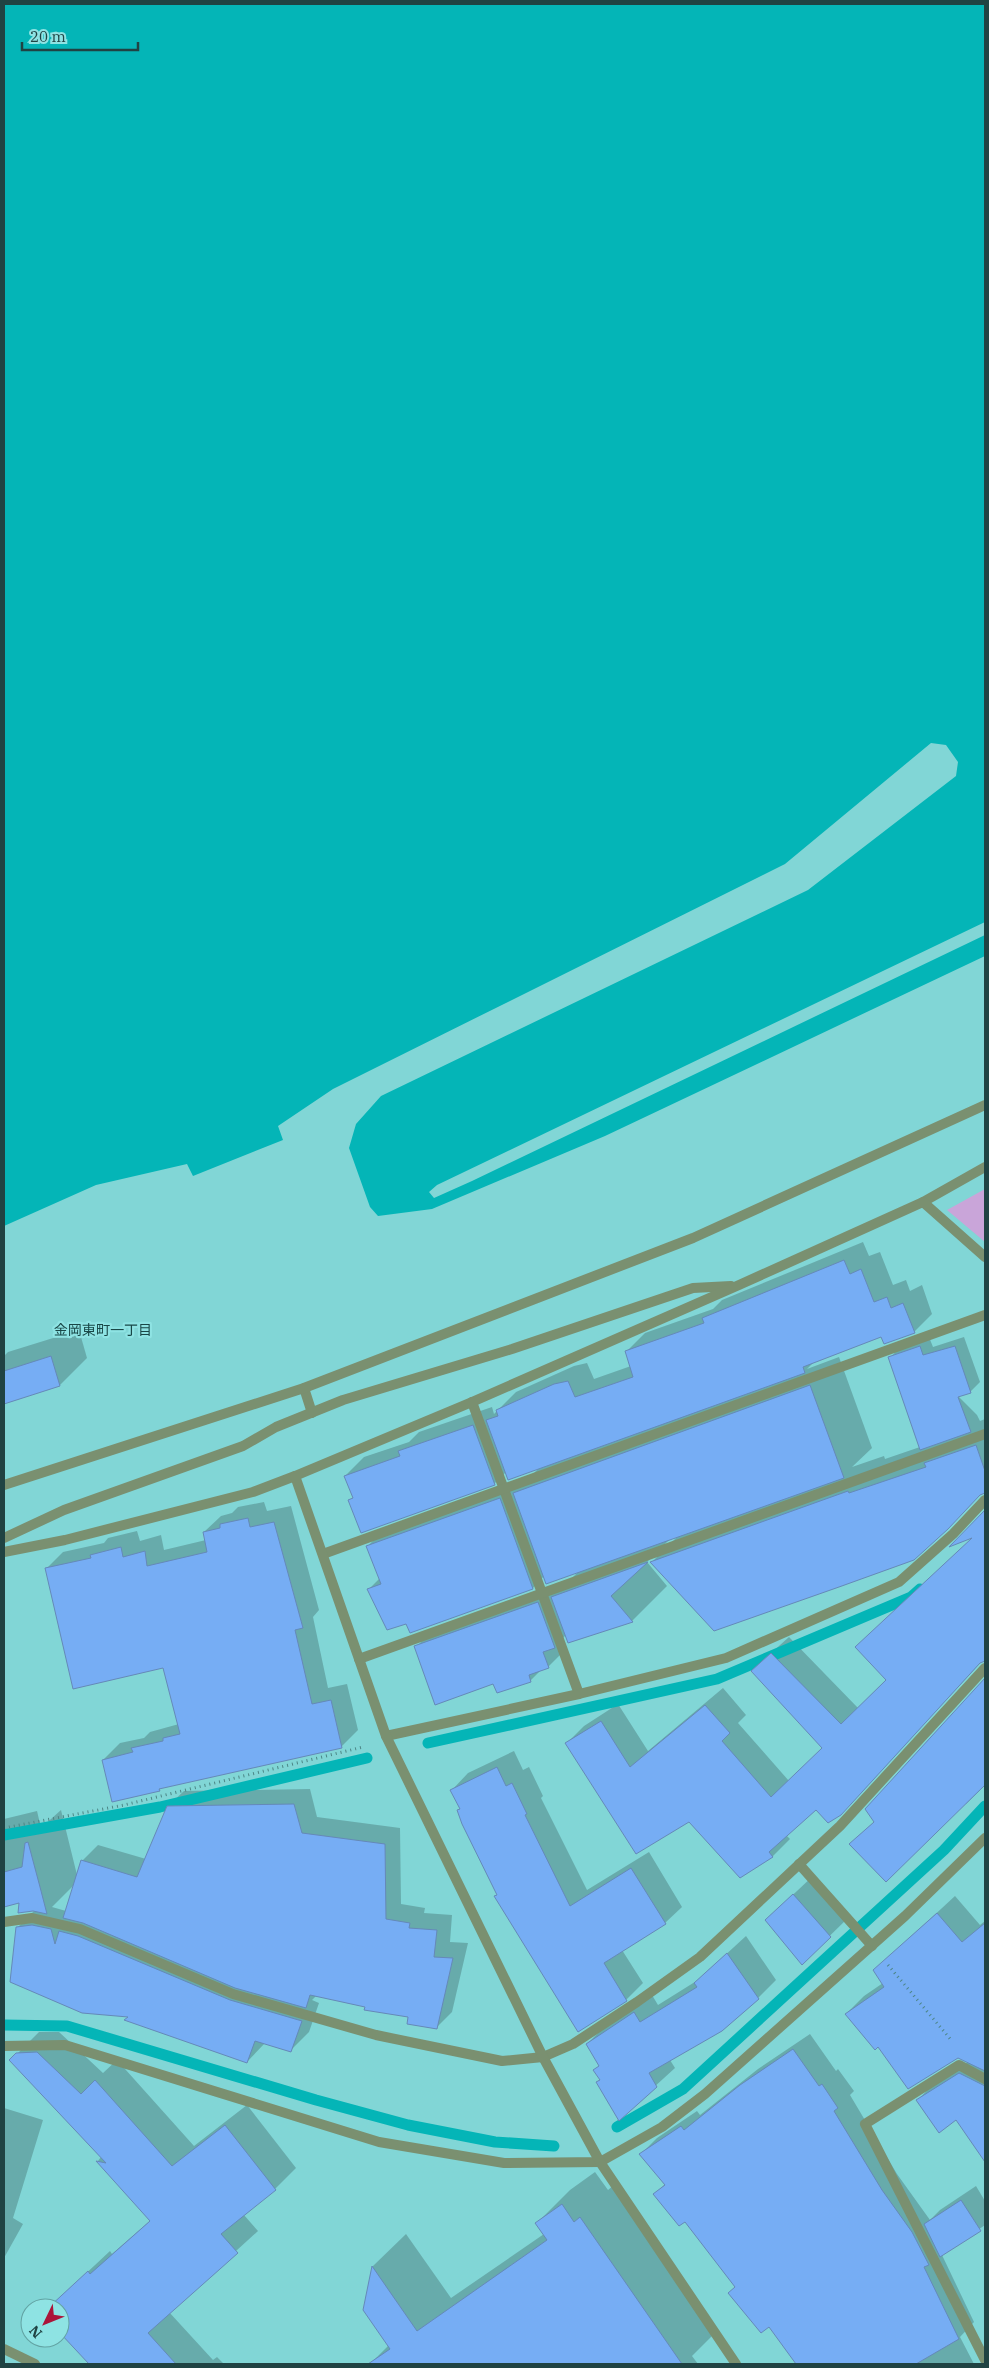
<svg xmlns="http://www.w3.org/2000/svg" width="989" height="2368" viewBox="0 0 989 2368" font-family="'IBM Plex Serif','Noto Sans JP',serif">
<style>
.green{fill:#c9a5d9}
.water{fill:#04b5b7}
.shadow{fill:#0003;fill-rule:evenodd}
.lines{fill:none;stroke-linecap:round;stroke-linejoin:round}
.stream{stroke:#04b5b7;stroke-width:11}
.building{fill:#76adf4;stroke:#6589b8}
.path{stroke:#4c8686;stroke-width:3;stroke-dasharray:1 4;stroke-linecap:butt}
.minor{stroke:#7a9070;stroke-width:10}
.tertiary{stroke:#7a9070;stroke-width:10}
.labels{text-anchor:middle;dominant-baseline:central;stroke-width:4.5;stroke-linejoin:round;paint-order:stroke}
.neighbourhood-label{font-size:14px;fill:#194747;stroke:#8ee3e3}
</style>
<rect width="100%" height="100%" fill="#81d6d6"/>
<path class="green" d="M985,1189V1242L947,1210Z"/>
<path class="water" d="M4,4H985V922L437,1185L429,1192L434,1198L472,1181L985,935V956L605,1136L432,1209L378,1216L370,1207L349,1148L356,1124L381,1096L808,890L956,776L958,762L946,745L931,743L785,864L333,1089L278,1126L283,1140L193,1176L187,1164L96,1185L4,1226Z"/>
<g class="shadow">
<path d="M863,1242L869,1256L880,1252L893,1285L906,1280L910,1291L922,1285L932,1314L914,1332L882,1336L815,1361L807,1369L839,1357L872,1448L852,1467L884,1456L885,1459L920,1447L890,1358L899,1348L929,1337L933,1347L964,1337L980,1382L970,1392L958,1396L977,1415L980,1421L985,1419V1490L947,1528L652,1562L678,1536L671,1538L647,1562L667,1586L632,1621L569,1642L566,1635L562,1639L566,1649L548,1667L541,1670L530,1681L494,1683L416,1647L434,1629L558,1592L579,1571L544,1576L533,1588L407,1622L369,1589L380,1578L368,1546L386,1527L521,1486L540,1467L506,1472L494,1484L350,1501L354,1497L345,1476L364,1457L409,1442L419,1432L492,1407L494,1414L516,1392L574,1366L587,1363L594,1379L631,1366L626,1352L645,1333L713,1309L722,1300Z"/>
<path d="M79,1330L87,1358L60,1385L4,1403V1356L8,1352Z"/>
<path d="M264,1502L267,1511L291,1506L319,1610L313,1617L328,1688L347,1684L358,1730L341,1747L162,1787L159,1790L103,1760L120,1743L144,1738L150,1732L179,1724L163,1667L46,1569L63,1552L104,1543L108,1538L137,1531L140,1541L161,1535L164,1550L206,1540L204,1532L221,1516L232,1513L238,1507Z"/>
<path d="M985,1512V1661L981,1662L858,1796L816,1808L786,1835L790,1839L773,1856L740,1877L689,1820L567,1743L584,1726L618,1704L648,1751L723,1688L746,1715L738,1723L789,1781L823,1748L770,1654L789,1637L858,1708L887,1679L975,1536L954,1544Z"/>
<path d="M985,1680V1785L966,1804L965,1803L851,1844L875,1821L866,1809Z"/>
<path d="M514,1751L523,1770L529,1767L543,1796L541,1798L587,1890L649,1852L682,1907L665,1923L622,1950L643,1983L626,2000L496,1896L498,1894L458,1810L461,1808L452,1790L468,1773Z"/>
<path d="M310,1789L317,1817L400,1828L401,1904L425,1908L424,1913L452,1915L450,1942L468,1943L452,2012L436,2028L410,2016L317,1995L312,2000L319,2003L309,2032L291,2050L265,2043L247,2062L130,2016L17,1928L35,1910L20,1902L4,1906V1819L37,1811L41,1828L61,1810L77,1875L82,1861L98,1845L146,1859L168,1806L184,1791ZM74,1885L66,1911L52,1907Z"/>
<path d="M813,1876L849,1917L802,1963L766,1920Z"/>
<path d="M955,1896L980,1925L985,1921V2124L968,2136L956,2118L918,2100L935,2082L968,2062L958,2057L879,2045L846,2014L864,1996L883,1983L875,1970Z"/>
<path d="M746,1936L776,1980L758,1998L670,2060L675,2068L619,2119L597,2082L600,2079L595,2070L600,2065L587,2044L605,2026L652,1995L658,2005L698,1980Z"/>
<path d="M39,2032H59L103,2073L117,2060L194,2146L247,2105L296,2168L275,2189L244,2215L258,2231L169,2312L213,2360L217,2357L224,2364H91L60,2331V2308H49L110,2251L112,2254L151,2220L98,2161L101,2157L11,2060Z"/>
<path d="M810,2034L836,2071L838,2069L854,2091L850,2095L897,2174L930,2220L940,2210L976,2186L985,2201V2225L942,2255L974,2322L960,2337L974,2364H797L769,2325L736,2287L685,2220L655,2194L665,2184L641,2154L657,2138L697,2111L700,2115L758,2069Z"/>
<path d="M4,2108L43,2120L13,2218L23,2224L4,2258Z"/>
<path d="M595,2172L608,2190L614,2185L715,2333L692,2356L698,2364H370L389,2345L364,2309L373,2266L406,2234L451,2298L544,2234L537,2223L570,2190Z"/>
</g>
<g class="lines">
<g class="stream">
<path d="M428,1743L717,1679L911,1597L920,1589"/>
<path d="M4,1835L160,1807L367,1758"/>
<path d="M4,2025L67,2026L316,2100L408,2125L495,2142L554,2146"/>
<path d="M617,2127L683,2089L944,1850L985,1806"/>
</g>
</g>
<g class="building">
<path d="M844,1260L850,1274L861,1269L874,1302L887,1297L891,1308L903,1303L915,1333L884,1344L881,1337L803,1367L805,1373L508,1480L486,1420L498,1416L496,1410L554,1384L568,1381L575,1397L633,1377L625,1351L704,1323L702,1318Z"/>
<path d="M920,1346L923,1355L955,1346L971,1393L958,1397L971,1432L920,1450L888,1357Z"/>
<path d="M51,1356L60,1386L4,1404V1371Z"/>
<path d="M810,1385L844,1478L546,1584L513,1493Z"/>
<path d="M473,1425L495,1485L361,1533L348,1500L353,1498L344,1476L400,1456L398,1451Z"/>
<path d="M976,1445L985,1471V1493L980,1495L948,1529L914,1560L839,1587L714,1631L650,1562L848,1491L849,1493L926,1467L924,1463Z"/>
<path d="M500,1498L533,1589L410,1633L406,1624L387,1630L367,1589L381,1584L366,1546Z"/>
<path d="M985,1510V1661L980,1663L841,1815L828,1823L816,1810L769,1852L773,1857L740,1878L689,1822L636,1854L565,1743L601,1721L630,1767L705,1705L730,1733L722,1741L771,1797L822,1748L751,1671L771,1653L841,1724L886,1680L855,1647L972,1538L949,1547Z"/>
<path d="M248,1518L250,1527L274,1522L303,1628L295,1630L312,1704L331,1700L342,1748L159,1789L160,1791L112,1802L102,1760L133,1752L131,1748L163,1741V1738L180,1734L163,1668L73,1689L45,1568L91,1558L90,1555L121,1547L123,1557L145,1551L147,1566L207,1552L203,1532L220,1528V1524Z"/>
<path d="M648,1562L611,1596L633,1622L568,1643L551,1597Z"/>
<path d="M538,1602L555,1648L543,1652L549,1668L529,1675L531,1682L497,1693L493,1684L435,1705L414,1646Z"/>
<path d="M985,1678V1785L886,1882L849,1844L874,1822L865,1809Z"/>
<path d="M497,1767L506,1786L512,1783L527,1814L525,1815L570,1906L631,1868L666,1924L604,1963L627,2001L578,2032L494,1896L497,1895L462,1824L457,1810L460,1809L450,1790Z"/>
<path d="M294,1804L302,1833L385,1844L386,1919L410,1923L409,1928L437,1930L434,1957L453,1958L437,2029L407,2024L408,2017L364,2010L365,2007L310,1995L306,2008L235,1988L83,1923L63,1918L81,1860L137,1877L167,1806Z"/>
<path d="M28,1842L40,1887L47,1914L33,1911L18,1913L19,1903L4,1907V1872L22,1867L25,1843Z"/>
<path d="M793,1894L831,1937L802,1965L765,1920Z"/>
<path d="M937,1913L962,1942L985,1923V2071L958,2058L908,2089L878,2047L875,2050L845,2014L884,1987L873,1970Z"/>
<path d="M32,1925L51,1929L55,1944L59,1931L78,1936L230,2000L302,2021L291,2052L255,2041L247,2063L124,2020L128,2017L82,2013L10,1982L16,1927Z"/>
<path d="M727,1953L759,1999L722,2031L649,2073L657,2087L619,2121L596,2082L600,2080L593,2070L599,2066L586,2044L634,2012L640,2022L697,1987L694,1983Z"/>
<path d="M793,2049L819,2086L822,2084L838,2108L834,2111L882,2190L912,2232L929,2265L924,2267L959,2339L916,2364H796L769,2327L761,2333L728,2293L735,2287L685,2222L679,2226L653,2194L665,2185L639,2154L681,2126L684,2130L740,2085Z"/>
<path d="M37,2052L81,2094L95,2080L172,2166L225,2125L276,2190L221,2234L238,2253L148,2333L176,2364H89L60,2333V2308H48L88,2271L90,2274L150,2221L96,2161L106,2163L9,2060L16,2053Z"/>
<path d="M959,2073L985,2086V2162L956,2120L939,2133L916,2100Z"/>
<path d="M961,2200L981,2231L940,2257L924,2224Z"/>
<path d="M562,2204L574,2222L580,2217L682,2364H368L390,2349L363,2310L372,2266L417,2331L547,2240L535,2223Z"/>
</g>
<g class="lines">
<g class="path">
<path d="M4,1828L124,1805L363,1747"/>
<path d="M888,1965L952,2041"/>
</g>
<g class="minor">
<path d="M923,1202L985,1167"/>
<path d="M304,1388L312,1413"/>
<path d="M472,1402L579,1694"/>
<path d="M4,1538L64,1510L243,1446L276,1427L343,1400L512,1349L693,1288L731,1286"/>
<path d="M4,1552L65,1540L253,1492L295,1476"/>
<path d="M323,1554L985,1315"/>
<path d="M359,1659L985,1434"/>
<path d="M386,1736L579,1694L726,1658L899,1582L953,1534L985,1500"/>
<path d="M799,1864L872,1946"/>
<path d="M4,1922L32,1918L80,1929L233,1994L376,2035L502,2061L543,2057L573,2044L637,2002L700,1957L840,1826L985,1668"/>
<path d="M4,2046L65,2045L379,2142L504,2163L600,2162L662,2127L705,2094L905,1916L985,1838"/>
<path d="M985,2079L959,2065L865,2124L985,2360"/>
<path d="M4,2349L35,2364"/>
<path d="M736,2364L600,2162L543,2057L386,1736L295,1476L472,1402L739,1285L923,1202L985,1257"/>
</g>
<path class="tertiary" d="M4,1485L304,1388L693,1238L985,1105"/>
</g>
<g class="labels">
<g class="neighbourhood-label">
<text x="103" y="1330">金岡東町一丁目</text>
</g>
</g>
<rect width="989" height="2368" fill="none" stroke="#204343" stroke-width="10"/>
<g transform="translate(45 2323) rotate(227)"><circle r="24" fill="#8ee3e3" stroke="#62a3a3"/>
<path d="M0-4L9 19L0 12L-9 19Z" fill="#ab153a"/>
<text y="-8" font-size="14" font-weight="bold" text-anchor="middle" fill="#204343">N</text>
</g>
<path d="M22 42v8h116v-8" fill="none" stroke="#204343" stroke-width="2.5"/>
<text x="30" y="42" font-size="15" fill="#204343" stroke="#8ee3e3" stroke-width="4" paint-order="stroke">20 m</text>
</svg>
